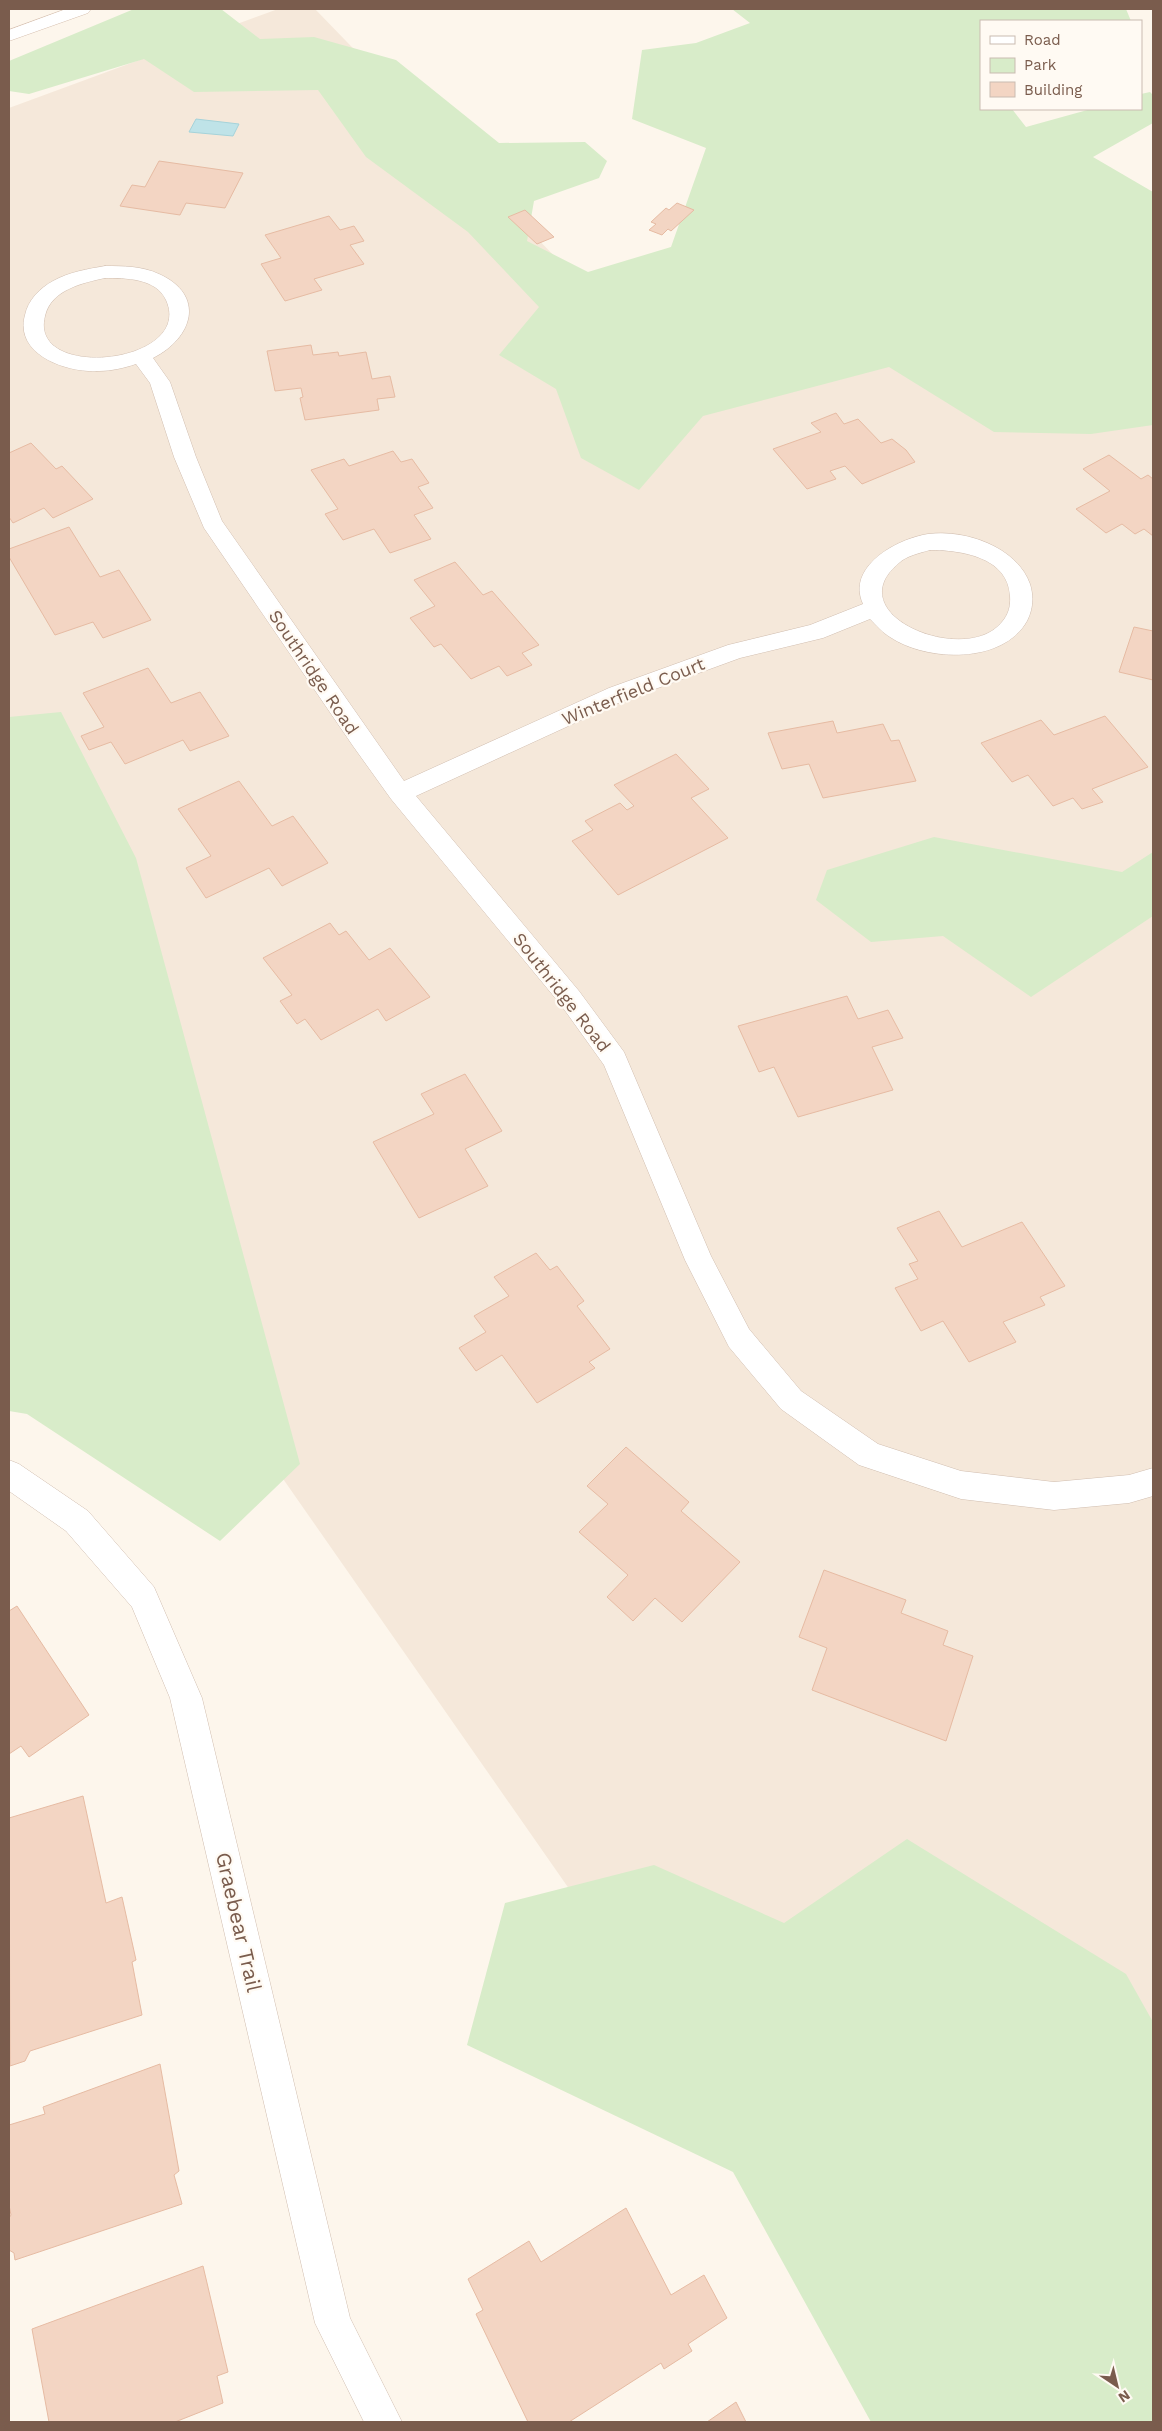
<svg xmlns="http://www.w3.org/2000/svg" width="1162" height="2431" viewBox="0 0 1162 2431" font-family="'Work Sans',sans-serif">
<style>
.residential{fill:#f5e8da}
.green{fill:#d8ecc9}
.water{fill:#bfe3e8;stroke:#a5d3da}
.building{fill:#f3d5c3;stroke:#e6bba3}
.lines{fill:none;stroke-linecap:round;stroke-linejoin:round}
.minor-casing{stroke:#d1beb0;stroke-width:1}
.secondary-casing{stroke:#d6c0b0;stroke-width:1}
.minor{fill:#fff;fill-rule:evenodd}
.secondary{fill:#fff;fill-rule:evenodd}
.labels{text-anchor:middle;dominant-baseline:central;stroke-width:4.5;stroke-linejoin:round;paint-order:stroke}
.street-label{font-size:18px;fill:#7a5c4d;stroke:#fffaf3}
.near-street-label{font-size:21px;fill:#7a5c4d;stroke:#fffaf3}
</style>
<rect width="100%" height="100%" fill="#fdf6ec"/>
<path class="residential" d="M278,9H315L654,359L1153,340V2422H941L9,1086V108Z"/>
<g class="green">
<path d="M134,9H221L260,39L314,37L396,60L499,143L585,142L607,161L599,178L534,201L527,241L588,272L671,247L706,148L632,119L642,50L696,43L750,23L732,9H1126L1131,21H981V109H1012L1026,127L1091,109H1141V94L1150,92L1153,95V123L1093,157L1153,192V425L1091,434L994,432L889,367L703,416L639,490L581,458L556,389L499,355L539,307L468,232L366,157L318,90L194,92L144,59L29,94L9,91V61Z"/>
<path d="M61,712L136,858L300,1464L220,1541L27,1414L9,1411V717Z"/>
<path d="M934,837L1122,872L1153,852V916L1031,997L943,936L871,942L816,900L827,870Z"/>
<path d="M907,1839L1126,1974L1153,2022V2422H871L733,2172L467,2045L505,1903L654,1865L784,1923Z"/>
</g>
<path class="water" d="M196,119L239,124L233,136L189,132Z"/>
<g class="building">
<path d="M159,161L243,173L225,208L186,203L180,215L120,206L132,185L145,187Z"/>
<path d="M677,203L694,210L671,231L668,229L662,235L649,230L656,224L651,222L666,208L669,210Z"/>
<path d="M525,210L554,237L537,244L508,217Z"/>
<path d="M329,216L340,230L354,226L364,241L350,245L364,264L314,279L322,290L285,301L261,264L281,258L265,235Z"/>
<path d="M311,345L313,355L338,352L339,356L366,352L372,379L390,376L395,397L377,399L379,410L305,420L300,398L303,397L301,388L275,391L267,351Z"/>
<path d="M836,413L844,424L858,419L881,443L892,439L906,450L915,462L862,484L845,466L830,471L836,479L807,489L773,449L821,432L811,423Z"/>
<path d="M31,443L56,469L62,466L93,499L53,518L44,508L13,523L9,517V453Z"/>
<path d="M393,451L401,462L412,459L429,483L418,487L433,508L414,515L431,539L390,553L374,529L343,540L325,514L338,509L311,470L344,459L349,466Z"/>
<path d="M1109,455L1141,479L1148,475L1153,479V536L1144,529L1135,534L1122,524L1106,533L1076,509L1110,491L1083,469Z"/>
<path d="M69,527L100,577L119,570L151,620L103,638L93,622L55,635L9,557V549Z"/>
<path d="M455,562L483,595L492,591L539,645L522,653L532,665L507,676L499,666L471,679L441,644L434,647L410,618L435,606L414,580Z"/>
<path d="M1134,627L1153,631V680L1119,672Z"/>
<path d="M148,668L171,703L200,692L229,736L190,751L183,740L125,764L111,742L89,750L81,736L104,727L83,693Z"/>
<path d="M1105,716L1148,767L1092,789L1103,802L1082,809L1073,798L1053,806L1028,775L1012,782L981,743L1041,720L1054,735Z"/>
<path d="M833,721L837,733L883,724L891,741L899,740L916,781L823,798L809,764L782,769L768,733Z"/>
<path d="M676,754L709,789L691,798L728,838L618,895L572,841L593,830L585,821L620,803L627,810L634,806L614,785Z"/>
<path d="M239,781L272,826L293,816L328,863L282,886L269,868L206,898L186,868L211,856L178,809Z"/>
<path d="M330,923L339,935L346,931L369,960L390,948L430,997L386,1021L378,1009L321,1040L305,1019L297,1024L280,1001L292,995L263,958Z"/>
<path d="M847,996L858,1019L888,1010L903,1038L872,1047L893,1090L798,1117L774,1067L759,1072L738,1026Z"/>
<path d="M465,1074L502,1131L465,1149L488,1186L419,1218L373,1142L434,1114L421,1094Z"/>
<path d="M939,1211L962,1247L1022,1222L1065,1286L1040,1297L1045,1305L1003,1322L1016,1342L969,1362L943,1321L921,1331L895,1288L918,1279L909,1264L918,1261L897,1228Z"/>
<path d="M536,1253L550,1270L557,1266L584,1301L577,1306L610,1349L589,1362L595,1368L537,1403L502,1355L476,1371L459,1348L486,1332L474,1316L509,1296L494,1277Z"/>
<path d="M626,1447L689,1502L681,1511L740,1562L682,1622L655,1598L633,1621L607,1597L628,1575L579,1532L608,1504L587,1486Z"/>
<path d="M824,1570L906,1600L901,1613L948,1631L943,1645L973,1656L946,1741L812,1690L827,1648L799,1637Z"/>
<path d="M17,1606L89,1715L29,1757L21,1746L9,1754V1611Z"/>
<path d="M83,1796L106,1903L122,1897L136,1960L132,1962L142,2015L30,2051L25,2061L10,2066L9,1818Z"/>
<path d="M160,2064L179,2171L174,2175L182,2204L15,2260L14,2253L9,2250V2218L11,2215L9,2205V2125L45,2114L43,2107Z"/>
<path d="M626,2208L671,2295L704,2275L727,2318L688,2344L692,2351L664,2369L661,2363L569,2422H528L476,2314L483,2310L468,2279L529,2241L541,2262Z"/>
<path d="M203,2266L228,2372L217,2376L223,2403L175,2422H49L32,2329Z"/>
<path d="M736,2402L746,2422H707Z"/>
</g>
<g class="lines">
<defs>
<g id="minor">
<path d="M105,266C123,266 142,266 159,274C206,295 193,338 153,358L170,382L196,457L222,521L404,781L609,688L728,645L810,625L863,604C846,567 896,539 928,534C965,529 1017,547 1030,584C1034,597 1033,609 1027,621C1003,664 927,662 890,637C883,633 876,625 870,619L823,638L740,658L625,700L416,796L579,991L624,1052L711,1256L749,1329L801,1391L878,1444L961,1471L1054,1482L1129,1475L1153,1468V1496L1129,1503L1054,1510L961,1499L859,1465L781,1409L729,1347L685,1260L604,1065L561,1005L391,799L353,746L204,528L174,457L150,383L136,364C124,368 111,371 99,371C67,373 14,355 25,315C28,300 40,288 53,281C69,272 88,269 105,266ZM105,278C125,278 156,278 166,300C195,364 28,382 45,316C51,290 82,283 105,278ZM930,550C961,550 1008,557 1010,596C1011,609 1007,618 997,627C957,663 838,613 899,563C906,556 920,553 930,550Z"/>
<path d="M9,1460L19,1464L88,1511L154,1587L202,1698L350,2318L402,2422H364L315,2323L170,1698L132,1607L66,1531L9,1491Z"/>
</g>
<path id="secondary" d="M66,9H91L88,13L9,41V30Z"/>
</defs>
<use href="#minor" class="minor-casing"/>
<use href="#secondary" class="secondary-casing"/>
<use href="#minor" class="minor"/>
<use href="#secondary" class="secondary"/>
</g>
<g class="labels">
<g class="street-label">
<text transform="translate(314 672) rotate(56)">Southridge Road</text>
<text transform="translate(633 691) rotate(-22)">Winterfield Court</text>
<text transform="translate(562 992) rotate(52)">Southridge Road</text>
</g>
<g class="near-street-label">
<text transform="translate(239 1922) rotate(77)">Graebear Trail</text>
</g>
</g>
<rect width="1162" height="2431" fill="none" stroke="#7a5c4d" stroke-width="20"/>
<rect x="980" y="20" width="162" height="90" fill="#fffaf3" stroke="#cabbb1"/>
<rect x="990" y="36" width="25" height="8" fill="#ffffff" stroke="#cabbb1"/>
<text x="1024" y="45" font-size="15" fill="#7a5c4d">Road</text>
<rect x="990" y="58" width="25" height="15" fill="#d8ecc9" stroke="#cabbb1"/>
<text x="1024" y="70" font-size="15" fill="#7a5c4d">Park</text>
<rect x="990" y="82" width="25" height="15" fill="#f3d5c3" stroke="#cabbb1"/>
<text x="1024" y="95" font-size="15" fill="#7a5c4d">Building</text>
<g transform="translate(1117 2386) rotate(145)" stroke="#fffaf3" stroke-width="4" paint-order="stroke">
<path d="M0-4L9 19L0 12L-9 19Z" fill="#7a5c4d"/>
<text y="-8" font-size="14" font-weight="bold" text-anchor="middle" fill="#7a5c4d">N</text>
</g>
</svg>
